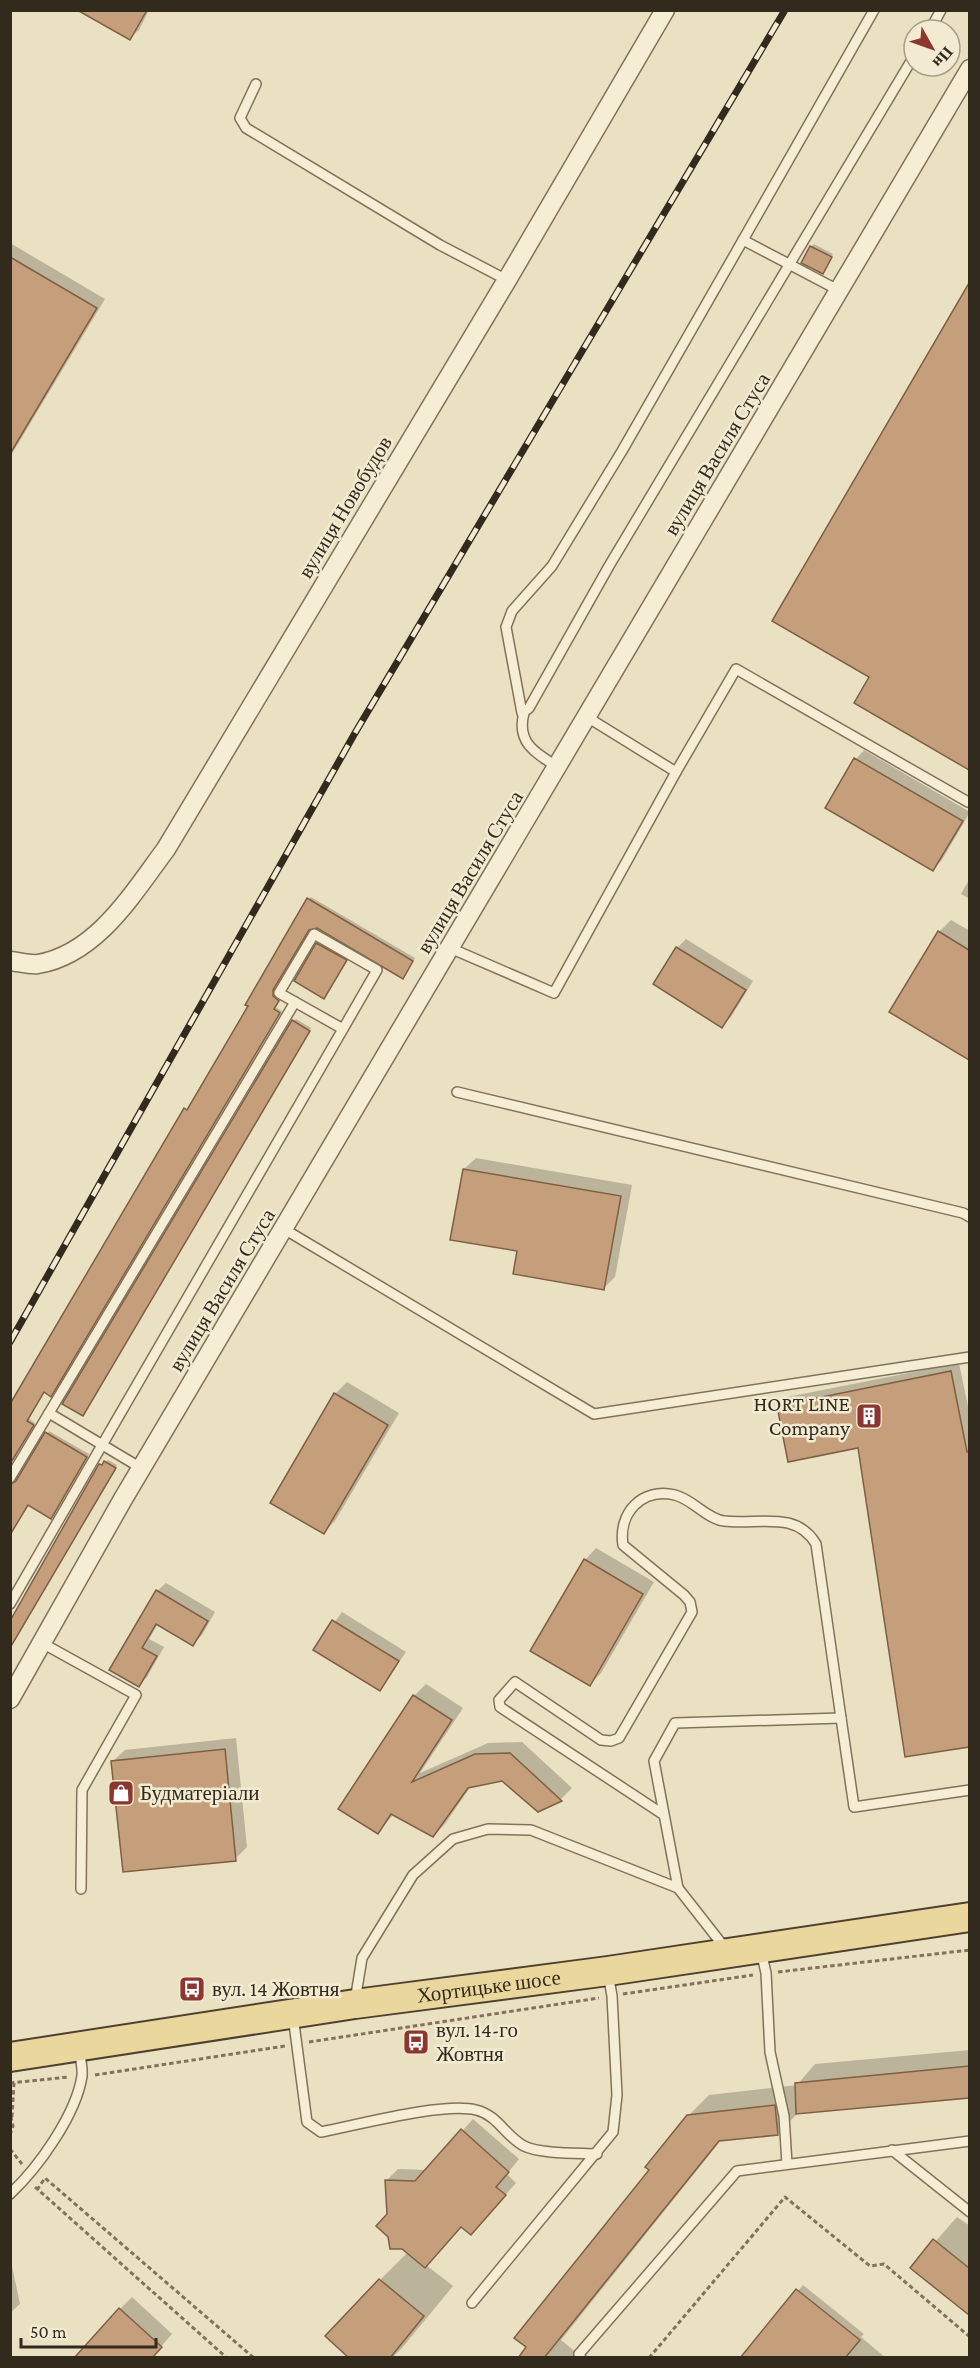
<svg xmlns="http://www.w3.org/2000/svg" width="980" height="2368" viewBox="0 0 980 2368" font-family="'Crimson Pro',serif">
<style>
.shadow{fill:#0003}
.building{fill:#c59f7b;stroke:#7f5f43;stroke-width:1.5}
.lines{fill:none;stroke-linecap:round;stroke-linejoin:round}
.service-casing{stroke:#82725b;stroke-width:12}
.minor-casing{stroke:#82725b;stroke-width:21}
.primary-casing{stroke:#50412f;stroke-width:32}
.path{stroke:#82725b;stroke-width:3;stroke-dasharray:4.5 3;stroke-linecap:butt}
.service{stroke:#f5eed5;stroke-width:9}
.minor{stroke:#f5eed5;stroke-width:18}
.primary{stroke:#ead79d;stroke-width:28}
.rail-casing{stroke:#332a1e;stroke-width:7}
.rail{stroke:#f2ebd1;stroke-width:4.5;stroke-dasharray:14;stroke-linecap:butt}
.labels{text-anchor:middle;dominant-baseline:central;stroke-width:5;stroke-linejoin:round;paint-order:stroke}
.street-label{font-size:21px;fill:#332a1e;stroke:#f2ebd1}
.poi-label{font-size:21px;fill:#332a1e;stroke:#f2ebd1;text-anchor:start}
</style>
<rect width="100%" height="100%" fill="#eae1c2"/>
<g class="shadow">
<path d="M80,10H149L139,30L130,38Z"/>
<path d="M10,243L105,299L10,457Z"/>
<path d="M814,244L833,254L825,270L811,247Z"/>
<path d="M970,286V768L856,702L871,676L774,620Z"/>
<path d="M864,750L970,812L942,860L933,869L856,759Z"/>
<path d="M970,878V899L961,894Z"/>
<path d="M311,897L415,958L405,975L318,927L309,929L275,986V993L280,998L275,1007L282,1011L53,1393L44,1391L28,1418L35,1423L10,1463V1407L185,1109L190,1108L250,1006Z"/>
<path d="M951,920L970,931V1058L891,1011L939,932Z"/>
<path d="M323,939L351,955L324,997L318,944Z"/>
<path d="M686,939L753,981L731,1017L722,1026L677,948Z"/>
<path d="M296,1019L311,1028L83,1414L293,1021Z"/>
<path d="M476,1158L632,1185L615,1277L603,1289L464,1169Z"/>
<path d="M959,1363L970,1416V1746L906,1756L859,1446L778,1406L787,1397Z"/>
<path d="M347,1382L399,1413L335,1521L323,1533L335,1394Z"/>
<path d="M49,1431L89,1454L54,1515L51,1517L29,1504L10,1535V1482L18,1481Z"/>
<path d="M108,1460L117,1465L10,1647L100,1465Z"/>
<path d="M596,1548L654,1582L601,1673L590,1684L585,1560Z"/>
<path d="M166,1583L215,1612L202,1635L193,1644L158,1624L149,1639L164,1647L147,1677L138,1685L111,1669L157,1591Z"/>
<path d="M342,1612L406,1652L380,1689L315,1649Z"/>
<path d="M426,1684L463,1708L420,1773L488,1743L522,1742L572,1788L561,1799L538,1810L502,1780L471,1786L445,1824L433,1836L394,1814L378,1832L341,1808L414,1696Z"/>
<path d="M236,1738L247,1847L235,1859L113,1761L125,1750Z"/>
<path d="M970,2050V2097L799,2112L778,2133L722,2139L561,2340L583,2358H519L688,2116L709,2095L797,2085L815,2064Z"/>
<path d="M473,2119L519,2159L507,2174L516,2183L482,2221L462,2225L426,2265L453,2286L402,2348L392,2358H351L380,2280L408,2252L389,2214L386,2181L398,2169L427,2170Z"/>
<path d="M957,2217L970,2226V2313L912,2268Z"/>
<path d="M12,2266L20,2304L10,2313V2267Z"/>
<path d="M803,2285L864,2334L861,2337L886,2358H741Z"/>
<path d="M132,2297L172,2334L151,2358L120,2309Z"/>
</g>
<g class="building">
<path d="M77,10H147L130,40Z"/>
<path d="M810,246L832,257L823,274L801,263Z"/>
<path d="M10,257L97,308L10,454Z"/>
<path d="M969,283V770L854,703L869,677L772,621Z"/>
<path d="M854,758L963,821L933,871L825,808Z"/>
<path d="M307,898L413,961L403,979L317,928L309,930L273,990V996L279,1001L274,1009L280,1013L51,1397L44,1392L27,1421L34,1425L10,1464V1404L184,1108L187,1110L248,1006L245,1005Z"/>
<path d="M938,931L969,950V1060L889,1012Z"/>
<path d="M316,943L347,960L324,999L294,981Z"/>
<path d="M676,947L746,990L722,1028L653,984Z"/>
<path d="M292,1020L310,1031L83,1416L62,1404Z"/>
<path d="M463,1169L621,1196L604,1290L513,1274L517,1251L450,1240Z"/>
<path d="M951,1371L967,1452L969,1451V1747L905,1757L858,1448L788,1462L777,1406Z"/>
<path d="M334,1393L388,1425L324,1534L270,1503Z"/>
<path d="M45,1432L87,1457L51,1519L28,1505L10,1535V1485L16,1481Z"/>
<path d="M104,1461L116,1468L10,1648V1621L99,1464L102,1465Z"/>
<path d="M584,1559L643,1594L590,1686L530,1651Z"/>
<path d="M156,1590L208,1621L193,1646L156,1624L142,1648L157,1656L139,1687L109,1670Z"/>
<path d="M332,1620L399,1661L380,1691L313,1650Z"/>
<path d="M413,1695L452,1720L412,1782L475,1754L510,1753L562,1801L538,1812L502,1781L468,1788L433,1837L391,1814L378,1834L338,1809Z"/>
<path d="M225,1749L236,1861L123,1872L111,1761Z"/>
<path d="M969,2066V2098L796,2114L795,2083Z"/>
<path d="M775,2105L778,2135L719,2141L544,2358H518L526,2347L514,2338L649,2170L645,2167L687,2115Z"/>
<path d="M461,2129L509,2172L496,2187L506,2195L471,2235L461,2227L425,2268L402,2249H390L388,2237L376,2226L387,2214L385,2180L415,2181Z"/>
<path d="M933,2239L969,2268V2315L910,2268Z"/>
<path d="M379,2279L424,2316L390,2358H349L325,2336Z"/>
<path d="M796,2289L860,2340L845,2358H740Z"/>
<path d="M119,2308L162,2347L152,2358H74Z"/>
</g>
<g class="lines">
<defs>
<g id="service">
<path d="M930,30L941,10"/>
<path d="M256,84L240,118L246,128L440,245L507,280"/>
<path d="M743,240L622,451L552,566L512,611L506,627L522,713L529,708L609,566L914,56"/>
<path d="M840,291L743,240L874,10"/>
<path d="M524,713C516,742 535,753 558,767"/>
<path d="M676,772L736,669L968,802"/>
<path d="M450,948L554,993L676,772L587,717"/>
<path d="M457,1092L963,1213L970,1217"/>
<path d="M284,1229L594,1414L970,1357"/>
<path d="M49,1413L295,1002"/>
<path d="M10,1478L49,1413L141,1468"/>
<path d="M10,1604L343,1029L377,970L314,934L279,993L343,1029"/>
<path d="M42,1643L136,1695L82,1790L81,1889"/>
<path d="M841,1718L854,1807L970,1790"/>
<path d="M664,1815L500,1707L499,1700L515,1682L601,1740L611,1741L619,1738L692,1612L690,1602L684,1595L623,1545C618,1514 641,1487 675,1495C692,1499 707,1519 724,1521C758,1525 796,1510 816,1544L841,1718L675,1723L654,1761L678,1888"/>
<path d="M761,1951L766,1973L770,2052L784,2116L787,2164"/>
<path d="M355,2001L362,1958L413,1875L453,1839L488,1829L531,1830L678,1888L725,1948"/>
<path d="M293,2016L307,2122L321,2132C358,2125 443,2102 476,2110C498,2115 505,2136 524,2146C540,2154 578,2153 597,2154"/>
<path d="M892,2150L970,2212"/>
<path d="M10,2194C38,2168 76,2115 82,2076C83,2068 80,2057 79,2048"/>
<path d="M472,2303L613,2132L617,2095L612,1996L608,1973"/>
<path d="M581,2358L579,2354L737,2171L970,2141"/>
</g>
<g id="minor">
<path d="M10,961C19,962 30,965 38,964C97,954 133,893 166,849L507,280L665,10"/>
<path d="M10,1699L123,1499L970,69"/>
</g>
<g id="primary">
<path id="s1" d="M10,2057L355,2004L608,1971L970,1917"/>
</g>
</defs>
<use href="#service" class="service-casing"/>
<use href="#minor" class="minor-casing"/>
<use href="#primary" class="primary-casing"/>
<g class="path">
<path d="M778,1972L970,1950"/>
<path d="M623,1994L753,1975"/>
<path d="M309,2042L599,1998"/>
<path d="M95,2075L285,2046"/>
<path d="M10,2083L68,2077"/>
<path d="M12,2117L14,2083"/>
<path d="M10,2135L13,2126L11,2117"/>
<path d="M10,2149L22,2164"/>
<path d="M35,2187L227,2358"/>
<path d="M37,2190L45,2178L254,2358"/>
<path d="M649,2358L785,2197L870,2266L884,2264L970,2337"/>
</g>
<use href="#service" class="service"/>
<use href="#minor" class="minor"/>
<use href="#primary" class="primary"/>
<defs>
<path id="rail" d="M10,1342L355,733L785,10"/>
</defs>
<use href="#rail" class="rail-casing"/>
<use href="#rail" class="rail"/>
</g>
<defs>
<symbol id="building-square" viewBox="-11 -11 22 22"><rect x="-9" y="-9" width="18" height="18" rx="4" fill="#8c3630" stroke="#f2ebd1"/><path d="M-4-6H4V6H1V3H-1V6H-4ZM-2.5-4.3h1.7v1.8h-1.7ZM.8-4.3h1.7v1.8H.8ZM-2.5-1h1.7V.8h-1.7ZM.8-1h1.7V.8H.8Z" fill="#fff"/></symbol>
<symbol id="shop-square" viewBox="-11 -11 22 22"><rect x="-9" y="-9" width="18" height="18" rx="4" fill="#8c3630" stroke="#f2ebd1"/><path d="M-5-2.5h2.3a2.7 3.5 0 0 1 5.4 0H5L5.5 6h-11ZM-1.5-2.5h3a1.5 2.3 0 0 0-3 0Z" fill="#fff"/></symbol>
<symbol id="bus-square" viewBox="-11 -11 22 22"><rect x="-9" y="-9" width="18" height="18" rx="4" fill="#8c3630" stroke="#f2ebd1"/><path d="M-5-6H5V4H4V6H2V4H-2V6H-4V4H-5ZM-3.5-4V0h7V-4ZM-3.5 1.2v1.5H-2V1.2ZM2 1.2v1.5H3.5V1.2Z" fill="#fff"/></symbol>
</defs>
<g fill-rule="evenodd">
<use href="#building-square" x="854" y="1401" width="30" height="30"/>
<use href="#shop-square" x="106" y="1778" width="30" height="30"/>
<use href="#bus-square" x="177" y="1974" width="30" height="30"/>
<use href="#bus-square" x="401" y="2027" width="30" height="30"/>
</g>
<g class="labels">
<g class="street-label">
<text transform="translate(717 454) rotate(-59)">вулиця Василя Стуса</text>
<text transform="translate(345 507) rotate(-59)">вулиця Новобудов</text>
<text transform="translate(470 872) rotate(-59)">вулиця Василя Стуса</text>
<text transform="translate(222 1290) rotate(-59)">вулиця Василя Стуса</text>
<text stroke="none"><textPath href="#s1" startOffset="484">Хортицьке шосе</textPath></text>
</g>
<g class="poi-label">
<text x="850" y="1404" text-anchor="end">HORT LINE<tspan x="850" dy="24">Company</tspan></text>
<text x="140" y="1793">Будматеріали</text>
<text x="212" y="1989">вул. 14 Жовтня</text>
<text x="436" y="2030">вул. 14-го<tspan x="436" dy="24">Жовтня</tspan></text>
</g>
</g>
<rect width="980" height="2368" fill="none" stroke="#332a1e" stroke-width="24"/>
<g transform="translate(932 48) rotate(130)"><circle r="28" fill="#f2ebd1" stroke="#a69e89" stroke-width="1.5"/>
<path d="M0-4.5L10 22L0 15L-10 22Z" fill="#8c3630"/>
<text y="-9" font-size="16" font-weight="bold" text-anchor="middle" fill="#332a1e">Пн</text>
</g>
<path d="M21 2338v9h135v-9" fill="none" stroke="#332a1e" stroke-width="3"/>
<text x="30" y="2338" font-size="18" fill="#332a1e" stroke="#f2ebd1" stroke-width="4.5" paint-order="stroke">50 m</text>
</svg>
